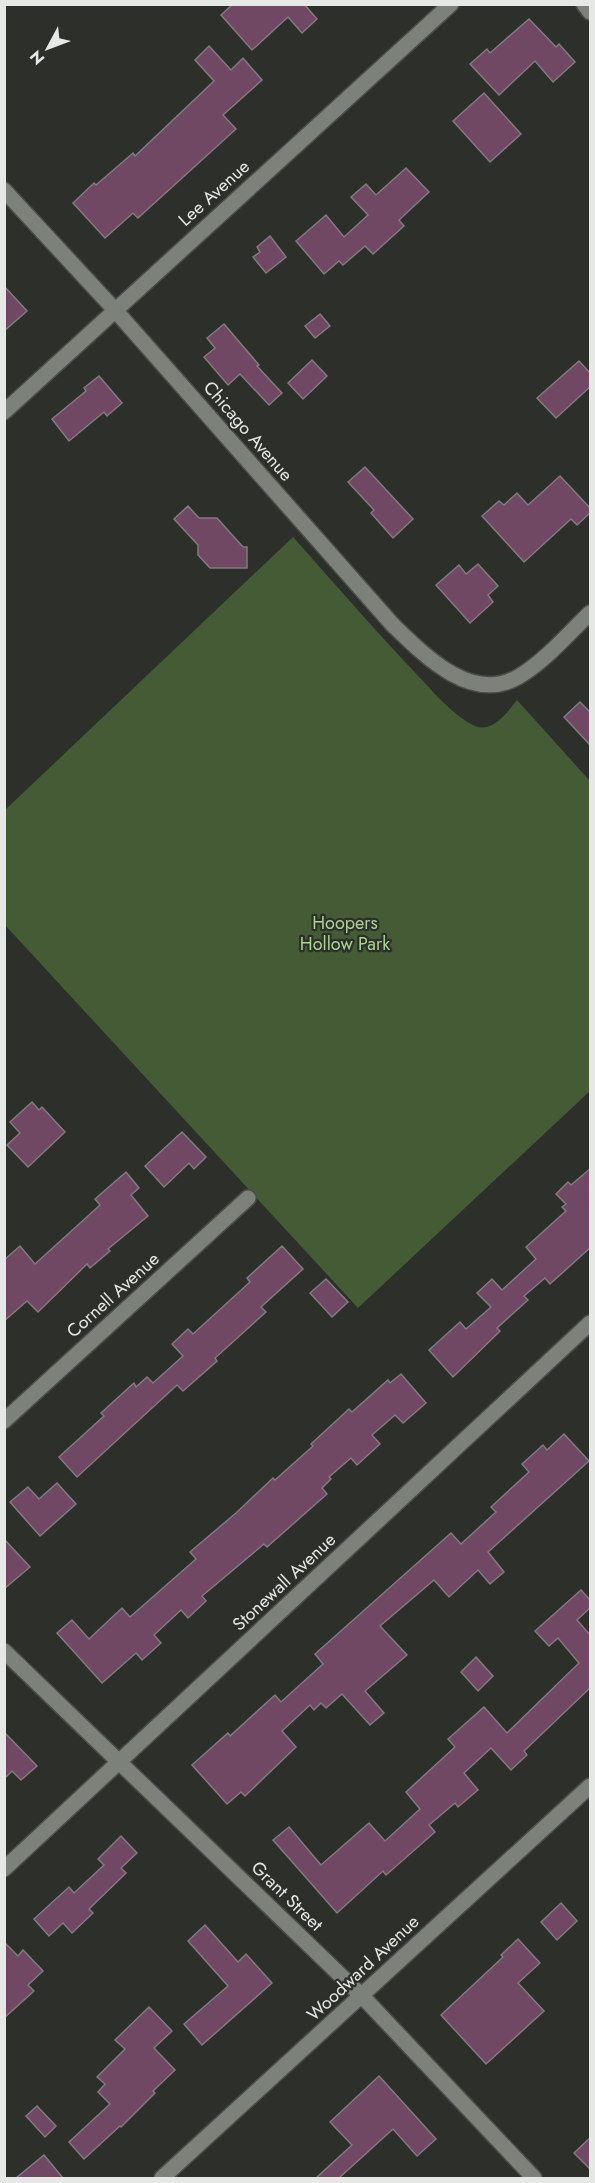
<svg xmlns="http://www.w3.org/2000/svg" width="595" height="2183" viewBox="0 0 595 2183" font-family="Jost,sans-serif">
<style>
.green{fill:#445b35}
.building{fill:#704863;stroke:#827a7f;stroke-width:1.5}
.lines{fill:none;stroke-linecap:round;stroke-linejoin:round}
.minor-casing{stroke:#4a4d49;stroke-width:18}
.minor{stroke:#7c817a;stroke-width:15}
.labels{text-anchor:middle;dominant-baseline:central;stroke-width:4.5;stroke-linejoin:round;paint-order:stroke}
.street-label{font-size:18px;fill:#e5e8e4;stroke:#2c2f2a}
.park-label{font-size:18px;fill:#abd392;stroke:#2c2f2a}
</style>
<rect width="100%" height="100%" fill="#2c2f2a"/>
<path class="green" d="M293,537C336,585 378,634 422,680C435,694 459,721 478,727C495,731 508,711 517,700L590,781V1091L358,1308L5,925V810Z"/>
<g class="building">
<path d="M233,4H304L317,19L302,33L288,17L252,50L221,15Z"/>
<path d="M529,19L556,47L559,44L575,62L553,82L535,61L499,95L470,64L487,49L490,53Z"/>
<path d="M209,46L231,70L243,58L262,80L223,115L236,129L138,218L133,213L105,238L73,203L94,183L96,185L133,153L135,156L214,81L195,60Z"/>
<path d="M484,93L521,134L490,162L453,121Z"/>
<path d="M406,168L429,192L399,220L404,226L373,254L365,246L343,265L339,261L324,274L296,241L326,215L344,237L368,215L351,197L366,184L376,195Z"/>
<path d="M270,236L286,257L266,273L253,257L260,252L257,247Z"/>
<path d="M4,286L27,311L4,331Z"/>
<path d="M320,314L330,326L315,338L305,326Z"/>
<path d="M224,324L259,365L257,366L282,393L269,405L240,374L228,385L204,357L215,348L207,338Z"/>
<path d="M312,360L327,376L303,399L288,383Z"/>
<path d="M579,361L591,374V386L556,418L537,398Z"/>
<path d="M99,376L122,403L107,416L104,412L69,441L52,419L86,391L84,388Z"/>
<path d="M365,467L413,519L393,538L371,513L374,510L348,482Z"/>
<path d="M560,476L591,509V512L577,525L571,519L524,562L482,516L499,501L504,505L517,493L528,505Z"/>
<path d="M188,506L199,518H217L243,547H247V568H210L198,555V545L174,519Z"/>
<path d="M478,564L498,586L488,595L493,602L470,623L436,585L459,565L466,574Z"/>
<path d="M580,702L591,713V746L564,717Z"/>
<path d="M32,1102L39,1110L42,1107L65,1132L28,1167L7,1145L20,1133L10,1122Z"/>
<path d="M182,1132L206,1157L194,1169L189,1163L164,1187L145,1166Z"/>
<path d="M591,1168V1247L550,1284L545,1278L524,1296L528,1300L497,1328L500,1331L453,1377L429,1350L460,1322L466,1329L491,1307L477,1293L492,1279L502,1290L536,1259L526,1247L566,1211L562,1207L566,1204L556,1194L568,1182L571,1185Z"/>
<path d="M126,1172L139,1188L131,1195L148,1216L108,1249L110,1251L90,1268L87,1264L38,1312L27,1301L4,1321V1260L20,1246L35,1264L100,1205L95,1199Z"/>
<path d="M282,1246L303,1269L261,1307L266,1312L215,1358L217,1361L183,1391L177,1385L77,1477L59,1457L104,1416L101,1413L134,1383L136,1387L147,1377L153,1383L183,1356L172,1344L188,1329L193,1334L250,1282L247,1278Z"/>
<path d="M326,1279L348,1302L332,1317L310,1293Z"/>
<path d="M401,1374L426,1403L403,1423L395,1415L372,1435L380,1444L357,1465L351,1458L329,1477L331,1479L322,1488L327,1494L267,1547L264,1544L202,1596L206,1601L188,1618L181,1610L154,1635L161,1643L142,1660L136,1653L102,1683L57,1633L72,1620L89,1639L122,1608L130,1617L196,1559L190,1552L236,1513L273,1478L275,1480L313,1446L311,1444L349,1409L352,1412L388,1380L390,1383Z"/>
<path d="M564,1434L589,1461L488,1552L504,1572L490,1584L478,1570L449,1597L434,1580L380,1626L407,1655L365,1691L384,1713L370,1725L342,1694L326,1708L321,1703L314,1710L310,1705L282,1731L296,1747L245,1796L241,1792L227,1804L192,1765L228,1733L230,1736L275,1695L281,1702L323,1664L315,1654L451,1533L461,1544L496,1512L491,1507L529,1472L522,1464L543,1445L547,1450Z"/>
<path d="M57,1483L76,1504L40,1536L10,1502L28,1487L39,1499Z"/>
<path d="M4,1539L30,1567L4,1589Z"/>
<path d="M581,1590L591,1601V1607L577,1620L591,1636V1687L524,1751L527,1755L511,1770L491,1748L464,1773L478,1790L458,1807L455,1803L429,1825L435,1832L386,1875L383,1871L337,1913L273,1840L289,1827L321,1865L369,1823L385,1841L420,1809L406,1792L455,1747L448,1739L484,1707L507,1733L579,1663L558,1638L549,1646L535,1631Z"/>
<path d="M476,1657L493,1676L478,1691L461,1672Z"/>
<path d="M4,1732L37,1766L21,1780L12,1771L4,1779Z"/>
<path d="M121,1836L137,1853L121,1868L126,1873L89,1909L93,1913L72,1933L63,1923L49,1936L34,1919L69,1887L74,1893L104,1865L98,1859Z"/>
<path d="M561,1903L577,1921L557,1940L541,1922Z"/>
<path d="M205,1925L238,1962L246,1954L272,1983L202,2045L184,2024L228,1986L188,1941Z"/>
<path d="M518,1939L540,1963L518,1983L544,2011L486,2064L441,2015L503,1957L501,1955Z"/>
<path d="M4,1942L18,1956L23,1950L43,1971L28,1985L34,1991L4,2018Z"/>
<path d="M149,2007L172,2031L154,2048L175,2070L153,2091L155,2093L121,2127L120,2126L84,2159L69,2142L110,2104L98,2092L105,2084L97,2077L125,2049L115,2040Z"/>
<path d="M379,2076L436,2139L417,2156L393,2129L339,2178H316L352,2145L330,2122Z"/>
<path d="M37,2106L56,2126L45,2137L26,2116Z"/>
<path d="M591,2137V2170L574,2153Z"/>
<path d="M44,2155L63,2178H16Z"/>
</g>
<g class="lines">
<defs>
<g id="minor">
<path d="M584,4L590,12"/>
<path d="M4,190L115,310L392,624C424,655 471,704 518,677C544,662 569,633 590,613"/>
<path d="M4,412L451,4"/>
<path d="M4,1421L248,1198"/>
<path d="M4,1651L362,1996L534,2178"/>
<path d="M4,1869L590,1323"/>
<path d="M162,2178L590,1786"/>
</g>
</defs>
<use href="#minor" class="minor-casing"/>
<use href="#minor" class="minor"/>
</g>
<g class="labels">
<g class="street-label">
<text transform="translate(214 193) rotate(-42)">Lee Avenue</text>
<text transform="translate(248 431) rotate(49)">Chicago Avenue</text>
<text transform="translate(113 1295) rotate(-42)">Cornell Avenue</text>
<text transform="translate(284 1582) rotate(-43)">Stonewall Avenue</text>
<text transform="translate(287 1896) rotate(44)">Grant Street</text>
<text transform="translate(363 1968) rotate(-43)">Woodward Avenue</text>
</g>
<g class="park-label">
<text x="345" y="923">Hoopers<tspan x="345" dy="21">Hollow Park</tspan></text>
</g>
</g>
<rect width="595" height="2183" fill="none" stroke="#e5e8e4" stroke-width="12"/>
<g transform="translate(48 48) rotate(229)" stroke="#2c2f2a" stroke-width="4.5" paint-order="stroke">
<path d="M0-4.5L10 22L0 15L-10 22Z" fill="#e5e8e4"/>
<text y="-9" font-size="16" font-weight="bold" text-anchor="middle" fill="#e5e8e4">N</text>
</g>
</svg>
